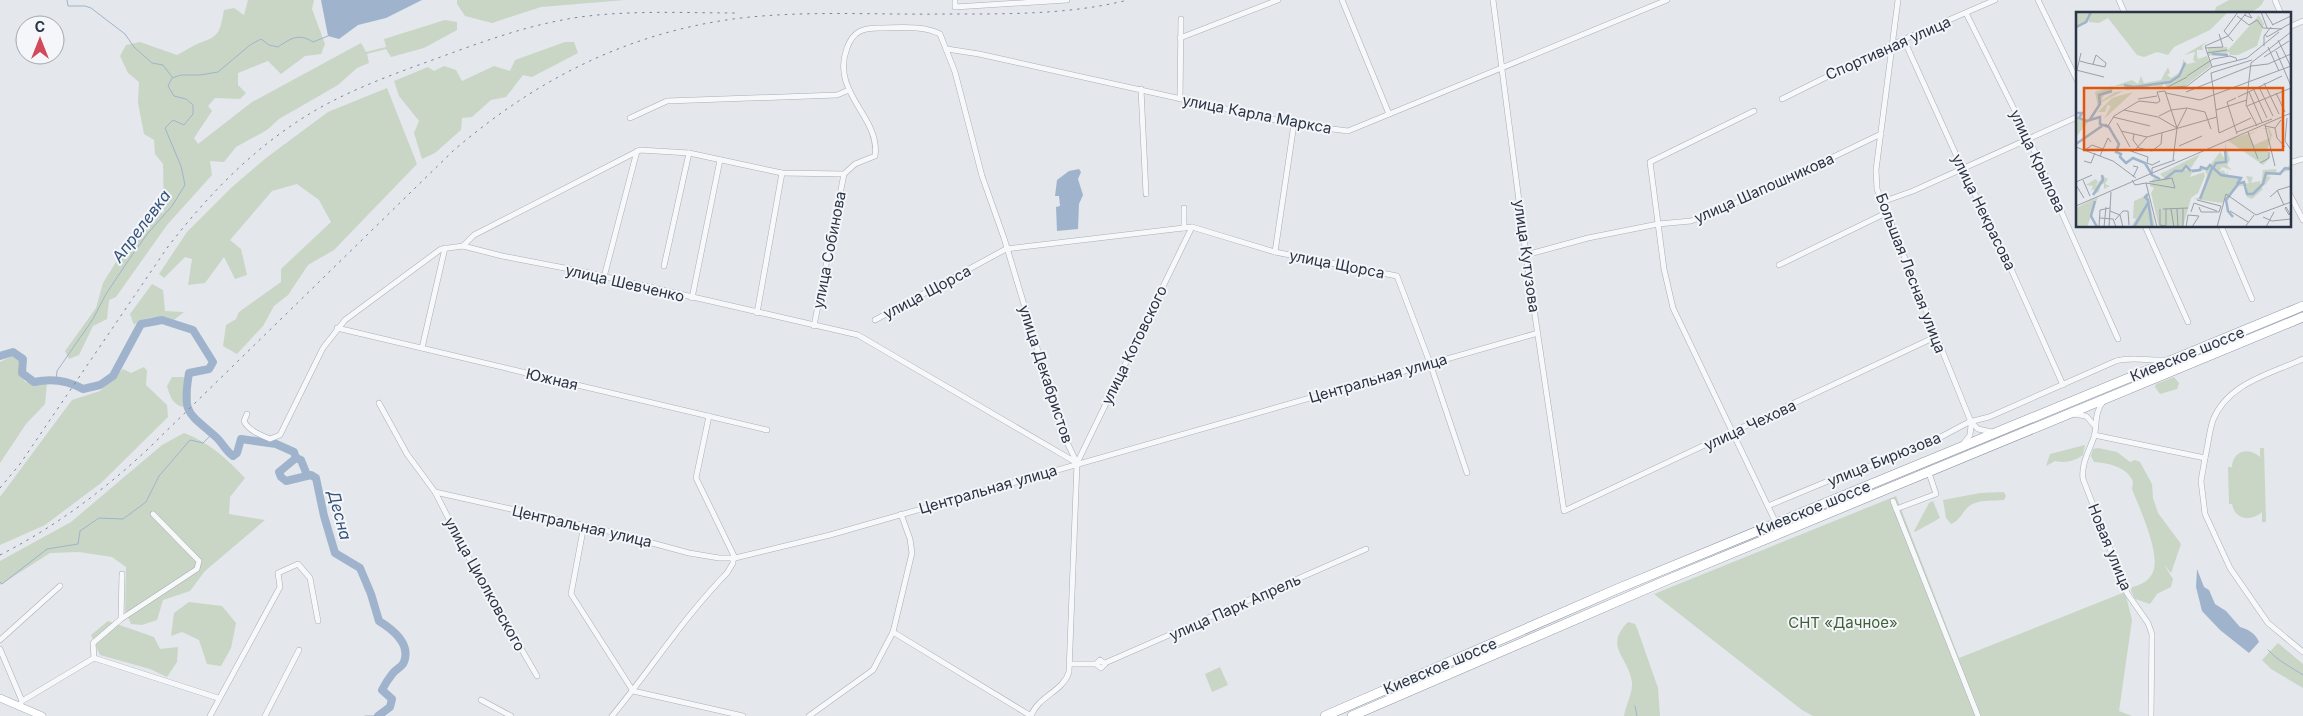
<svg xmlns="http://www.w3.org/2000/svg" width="2303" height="716" viewBox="0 0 2303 716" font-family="Inter,sans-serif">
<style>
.green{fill:#c9d6c5}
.water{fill:#9fb4cc}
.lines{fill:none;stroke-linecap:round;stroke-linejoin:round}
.stream{stroke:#9fb4cc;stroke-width:1}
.river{stroke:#9fb4cc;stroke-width:8}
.street-casing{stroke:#a9aeb7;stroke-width:6}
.secondary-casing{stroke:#a9aeb7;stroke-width:8}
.highway-casing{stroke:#8b94a3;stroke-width:10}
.street{stroke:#f7f8fa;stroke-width:5}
.secondary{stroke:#fff;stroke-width:7}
.highway{stroke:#fff;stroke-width:9}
.rail{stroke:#7d8696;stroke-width:1;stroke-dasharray:2.5 5;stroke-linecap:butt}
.labels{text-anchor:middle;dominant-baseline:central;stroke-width:4;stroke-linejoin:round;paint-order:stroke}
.street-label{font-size:15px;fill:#2b3445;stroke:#f4f6f9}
.park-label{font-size:15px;fill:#3f6138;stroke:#f4f6f9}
.water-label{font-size:16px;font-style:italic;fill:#34527a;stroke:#f4f6f9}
.inset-river{fill:none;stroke:#9fb4cc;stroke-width:2.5}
.inset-road{fill:none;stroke:#9a9fa9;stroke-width:1}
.view{fill:#df570f;fill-opacity:0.15;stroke:#df570f;stroke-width:2.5}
.inset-edge{fill:none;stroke:#2b3445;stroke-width:2.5}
</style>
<rect width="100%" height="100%" fill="#e4e7ec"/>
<g class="green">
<path d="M248,0H314L312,9L325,44L321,54L305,56L281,74L268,61L238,73V85L246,93L240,99L215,98L208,106L212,111L194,138L198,144L252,102L361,43L366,52L386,47L384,39L445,20L457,22V30L424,48L391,57L386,49L367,54L369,63L357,68L338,85L279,119L267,130L236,147L224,162L210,161L212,175L167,225L116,297L109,300L107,319L93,326L79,355L69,359L65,351L96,308L103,283L142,220L164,212L163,164L155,154L154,140L144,134L138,103L139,82L128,73L120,56L126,45L140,42L177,55C185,51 193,45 202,42C221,36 220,29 224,10L234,8L244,15Z"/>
<path d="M457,0H625L541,7L492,23L465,16L457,4Z"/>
<path d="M2229,0H2264C2257,18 2229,14 2214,14L2216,7Z"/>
<path d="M565,42H574L578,53L532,77L523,75L506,97L491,100L472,117L462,118L461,130L435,153L422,159L414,133L419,121L399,96L394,81L428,67L434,71L444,66L456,70L462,81L494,66L510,71L515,60Z"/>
<path d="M387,88L417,164L334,250L308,265L288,295L274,306L263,326L237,354L223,346L226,325L236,319L239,312L281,282V269L331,222L319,200L297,184L272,191L230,240L241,249L247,275L235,279L224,257L205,283L188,285L192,259L185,257L164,278L159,274L187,232L232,187L266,158L328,112Z"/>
<path d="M152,284L163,290L165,311L184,312L174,320C160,317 145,315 134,325L130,314Z"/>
<path d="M12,356L20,360L19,372L25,382L47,383L45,404L26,424L0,463V362Z"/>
<path d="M144,367L147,371L146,385L167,405L168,417L101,483L45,525L0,545V497L72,400L100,391L123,369L131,373Z"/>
<path d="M172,377H183L190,381L191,400L183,407C172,404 170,396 167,386Z"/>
<path d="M2174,377L2179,383L2177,389L2160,394L2155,387L2156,384Z"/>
<path d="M184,433C209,442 227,459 245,478L230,497L229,514L265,520L205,571L190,591L163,600L157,620L142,625L131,624L125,611L126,567L112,557L79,552L50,553L0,585V561L71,522L162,445Z"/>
<path d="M2085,445L2083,455C2073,462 2065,463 2055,461L2046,466L2050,454Z"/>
<path d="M2098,448L2117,452L2130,462L2135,460L2140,462L2152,484L2153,498L2158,513L2181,544L2171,573L2164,565L2173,579L2171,587L2157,594L2150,604L2135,599L2131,591L2132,587C2141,585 2149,581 2153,572C2161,554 2139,507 2132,489L2133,482C2128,467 2108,463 2094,462L2091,456L2093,449Z"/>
<path d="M2260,448H2264L2266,522H2262V512C2251,522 2235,520 2232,504H2229L2228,467H2232C2233,450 2249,447 2260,457Z"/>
<path d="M2004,492L2006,496L2004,500C1993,501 1977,499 1968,507C1962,513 1959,521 1951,524L1946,518L1943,500L1980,493Z"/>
<path d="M1896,496L1959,658L2125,592L2132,620L2119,711L2132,716H1813L1802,710L1654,594Z"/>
<path d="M1933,501L1940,518L1915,532L1914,531L1929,503Z"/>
<path d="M189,602L222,606L236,623L231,648L221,666L207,664L199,640L182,632L171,636L174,613Z"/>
<path d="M108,621L154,637L160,649L178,647L177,662L167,677L150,669L100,655L91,635Z"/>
<path d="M1628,622L1635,624L1637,628L1658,688L1660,716H1624C1626,705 1633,692 1632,682C1629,657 1603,647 1628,622Z"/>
<path d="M2278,643L2303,664V688L2271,669L2262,660Z"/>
<path d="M1220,667L1228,685L1212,692L1205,674Z"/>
</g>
<g class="water">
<path d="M321,0H422L386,18L358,25L339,39L328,36Z"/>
<path d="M1079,169L1081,172L1078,179L1083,195L1079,204L1078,229L1057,231L1056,207L1060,206L1059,196H1055L1057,180L1069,171Z"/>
<path d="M2197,569L2204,587L2209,590L2215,604L2226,611L2240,627C2248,629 2256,634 2259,642L2249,653L2220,630L2202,611L2196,587Z"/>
</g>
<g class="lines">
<g class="stream">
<path d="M67,0L68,6H85L91,8L125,34L134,47L152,63L163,65L172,77"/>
<path d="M56,380L57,371L93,319L106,294L130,258L148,233L172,206L185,185L181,166L165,128L173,120L184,125L193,114V105L186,99L174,96L168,86L172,78L181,75H200L218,72L250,45L261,39L269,45L278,47C291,38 299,33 313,42L328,36"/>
<path d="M0,582L2,584L47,549L78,544L80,531L99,518L123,519L146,502L159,476L190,440L203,443L212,434"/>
<path d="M2268,650C2278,661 2291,667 2303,675"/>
<path d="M1635,706L1637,716"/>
<path d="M365,716H378"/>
</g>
<g class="river">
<path d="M0,356L13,352L23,359L22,373L34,382C52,378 67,380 83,389L100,385L113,376L141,324L162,320L193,330L213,362L209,369L189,373C182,415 188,412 217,438C223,444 226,451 233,456L237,453L241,439L276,444L294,452L296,458L279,472L281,477L286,481L311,475L316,478L324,516L335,553L360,568L371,594L379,621C392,629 411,644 404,662C402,667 396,669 393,673C389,678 385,684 382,690L392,699L390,707L378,716"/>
<path d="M296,458L301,460L307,475"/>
</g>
<defs>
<g id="street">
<path d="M955,0V7L1067,0"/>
<path d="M1342,0L1389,114"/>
<path d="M1493,0L1526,255L1564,511L1935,337"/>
<path d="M1898,0L1876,170L1877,189L1971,422L1978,429L1992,432"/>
<path d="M2038,0L2077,80"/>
<path d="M2119,0L2125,14"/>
<path d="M2275,0L2281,14"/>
<path d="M1966,13L2029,139L2118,339"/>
<path d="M2289,27L2303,21"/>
<path d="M1180,38L1278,0"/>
<path d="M1904,40L1962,168L2003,251L2063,385"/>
<path d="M947,49L979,54L1294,124L1348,131L1667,0"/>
<path d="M1141,89L1146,194"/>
<path d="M1180,99L1181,19"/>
<path d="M1782,99L1891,45L1995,0"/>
<path d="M1754,111L1650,162L1664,269L1673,308L1776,523"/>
<path d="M630,118L667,101L837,95L849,90"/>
<path d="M2289,163L2303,159"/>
<path d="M2289,193L2303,220"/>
<path d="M1882,202L1913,191L2077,117"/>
<path d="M1184,208V228"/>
<path d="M2145,226L2188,322"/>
<path d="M2221,226L2252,299"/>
<path d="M463,246L474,235L640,150L689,153L782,173L844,174L855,164L875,156C881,117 830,93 847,48C853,31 863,28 879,28C899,28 923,25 940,34L955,72L982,176L1004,238L1063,434L1077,463L1069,672C1063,692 1038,696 1031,716L893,632"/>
<path d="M1275,252L1294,124"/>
<path d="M1526,255L1588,238L1658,224L1691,221L1748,198L1881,134"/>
<path d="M1779,265L1886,213"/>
<path d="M664,266L689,153"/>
<path d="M604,277L637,151"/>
<path d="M692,298L720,160"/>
<path d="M757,313L782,173"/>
<path d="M875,320L1006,249L1192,227L1275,252L1397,276L1430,363L1467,473"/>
<path d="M814,326L844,174"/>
<path d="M337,328L767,430"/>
<path d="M422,348L445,248"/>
<path d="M2104,400C2093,415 2098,423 2094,437C2089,451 2081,464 2083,479L2127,593L2148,623L2152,634L2151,716"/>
<path d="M379,403L407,454L435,492L471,562L537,676"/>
<path d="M247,414L244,421C248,430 260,435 270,439L280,435L323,348L345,320L441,249L463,246L502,256L580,271L858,335L1077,463L1192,227"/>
<path d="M2073,414L2086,416L2095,426"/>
<path d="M709,416L696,478L735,558"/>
<path d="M2094,435L2205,458C2208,446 2209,432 2213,420C2228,383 2270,374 2303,359"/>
<path d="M1963,444L1970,435L1971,425"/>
<path d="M2205,458L2201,481L2205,514L2230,568L2268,623L2303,652"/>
<path d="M435,492L604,530L689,553L719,558H735L830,535L1538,333"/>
<path d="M1893,501L1978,716"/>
<path d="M1768,506L1828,481L1900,455L1937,439L1969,422L1989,417L2116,361C2132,356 2148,361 2165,360"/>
<path d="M1896,509L1936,494L1929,473"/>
<path d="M584,525L571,594L633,691L743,716"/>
<path d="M121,619L197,569L199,561L153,514"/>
<path d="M0,640L60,586"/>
<path d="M0,649L22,701"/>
<path d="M94,658L93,643L121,619L122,574"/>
<path d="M1105,663L1366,549"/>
<path d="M1070,664H1096L1101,668L1105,664L1100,660L1096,664"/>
<path d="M481,700L511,716"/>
<path d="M19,707L22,701L94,658L218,698"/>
<path d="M210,716L280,587L278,573L298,564L310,578L318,621"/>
<path d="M265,716L299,650"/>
<path d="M612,716C651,669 684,617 727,573L733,563V558"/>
<path d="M809,716L873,670L893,632L912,553L910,539L901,514"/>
</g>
<path id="secondary" d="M0,698L42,716"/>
<g id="highway">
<path d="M1325,716L1617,589L2303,306"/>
<path d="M1352,716L1667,580L2303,317"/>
</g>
</defs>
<use href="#street" class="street-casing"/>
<use href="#secondary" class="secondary-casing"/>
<use href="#highway" class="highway-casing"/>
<use href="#street" class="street"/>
<use href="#secondary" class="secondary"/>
<use href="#highway" class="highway"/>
<g class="rail">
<path d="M0,488L20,464L167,248C211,191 260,141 323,106C360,86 399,72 438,58C484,41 531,24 580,17C632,10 687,13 739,13"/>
<path d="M0,555C55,527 103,491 148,449L454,150C536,80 625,34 733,19C802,10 874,15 944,14C1005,14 1068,15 1128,0"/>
</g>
</g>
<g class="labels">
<g class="street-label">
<text transform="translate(1888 48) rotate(-24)">Спортивная улица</text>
<text transform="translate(1257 114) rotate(11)">улица Карла Маркса</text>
<text transform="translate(2038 161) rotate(65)">улица Крылова</text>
<text transform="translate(1764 188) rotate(-24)">улица Шапошникова</text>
<text transform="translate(1984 212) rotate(64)">улица Некрасова</text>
<text transform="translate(829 250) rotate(-79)">улица Собинова</text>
<text transform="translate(1527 256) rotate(82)">улица Кутузова</text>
<text transform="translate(1337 264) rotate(11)">улица Щорса</text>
<text transform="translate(1911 273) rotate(69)">Большая Лесная улица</text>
<text transform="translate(625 283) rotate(13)">улица Шевченко</text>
<text transform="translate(927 292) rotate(-28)">улица Щорса</text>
<text transform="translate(1134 345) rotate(-64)">улица Котовского</text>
<text transform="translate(2187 354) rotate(-22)">Киевское шоссе</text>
<text transform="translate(1046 374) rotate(72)">улица Декабристов</text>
<text transform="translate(1378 378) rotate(-16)">Центральная улица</text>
<text transform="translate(552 379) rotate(13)">Южная</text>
<text transform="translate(1750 425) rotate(-25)">улица Чехова</text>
<text transform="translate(1884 459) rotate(-22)">улица Бирюзова</text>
<text transform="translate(988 489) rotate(-16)">Центральная улица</text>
<text transform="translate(1813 508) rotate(-22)">Киевское шоссе</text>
<text transform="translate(582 526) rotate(13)">Центральная улица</text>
<text transform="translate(2110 547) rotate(68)">Новая улица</text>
<text transform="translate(485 584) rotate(61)">улица Циолковского</text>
<text transform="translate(1235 607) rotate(-24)">улица Парк Апрель</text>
<text transform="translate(1440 666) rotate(-23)">Киевское шоссе</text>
</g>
<g class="park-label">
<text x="1843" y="622">СНТ «Дачное»</text>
</g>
<g class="water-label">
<text transform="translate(141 226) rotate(-53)">Апрелевка</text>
<text transform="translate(340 515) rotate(75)">Десна</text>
</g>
</g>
<g transform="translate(2076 12)">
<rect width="215" height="215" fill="#e4e7ec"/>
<path d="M0,0H152L134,18L98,35L92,43L81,40L68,45L61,43L32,6L23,11L13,10L10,1L12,10L0,17ZM183,3L188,12L181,34L162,43H154L153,40L149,41L152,43L145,41L132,44V36L151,35L152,38ZM132,29L126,34L127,38H121V44L122,47L131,44L135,54L109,74L91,76L88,71L86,76L76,74L50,78L47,75L57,74H38L56,68L62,72L65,64L68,71L85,68L92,55L94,61L91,63L95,66L106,59L107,47L111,52L120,50L117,48L119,40L108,43ZM37,74L36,81L28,83L25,89L39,80L47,79L26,90L14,107L22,95L19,80ZM57,80L28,107L35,94L31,93L29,100H22L36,86ZM0,103L12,110L0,125ZM185,116H193L196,123L191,138L194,146L187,153L151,128L181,119L173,123L178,133L194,126L192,117ZM149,131L154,148L151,153L156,158L146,155L143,160L147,158L151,163V158L152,163L164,165L166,168L162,173L173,171L170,164L177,165L175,171L184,169L185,173L187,158L200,157L201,161L214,153L215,158L190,164L195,165L189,173L196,184L188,172L185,175L187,177L176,187L171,185V174H163L146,191L118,187L125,185L131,163L129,158L116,161L114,165L128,160L129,164L122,181L115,186L107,215H83L75,181L78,176L74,174L76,168L81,164V167L88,166L84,162L124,142L115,156L110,154L107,158L132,156L144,140L149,147ZM27,164L32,167L29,172L34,174L28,177V172L25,171L23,180L19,182L18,177L15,179L17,174L10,173L19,167L22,169L19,175ZM72,183L79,215H55L60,207L57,206L58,189ZM22,185L11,215H0V196Z" fill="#c9d6c5"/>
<path class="inset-river" d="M0,15L10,10L15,0M136,42L152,43M48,73L58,75L94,70L103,64L109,51M0,101H6L3,106L11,109L24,105V112L33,115L43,132L40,140L45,142L44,145L50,151L57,146L69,151L76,163L84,167M13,109L24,92L23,83L36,79M0,132L26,114M137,156L140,151L150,150L149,137M116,159L124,158L125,155L131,157L134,153L145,163L165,166L161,172M89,167L99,159H106L110,154L115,159M161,172L168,170L171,182H177L187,172L190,161L204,162L209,156L215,157M72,182L69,185L72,188L76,215M17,183L27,168L26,163M124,187L136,156M19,189L15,204L21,215M157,205L152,199L150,188L162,172M58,215L72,191"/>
<path class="inset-road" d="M185,0L191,16M189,0L197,13M168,3L176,6L172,0M161,4L173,13L181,8L187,16L206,17M196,13L215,4M189,22L191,25L215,11M202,28L215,55M157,29L148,19L162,0M188,34V24L195,15M192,35L203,59M129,36L147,35L143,22M200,39L215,74M131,41L151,38M188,45L213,29M4,49L11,51L29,55L30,51L20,43L17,52M136,55L129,34L152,24L171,0M136,55L171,46L203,20M0,58L28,65M1,58L5,41M111,64L137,47L154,44L160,46L161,49M188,71L203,102M183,75L197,104M90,76L111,74L136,55M90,76L111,65M178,78L191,106M110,80L175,54L192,52L215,42M173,80L186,110M90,81L124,88L215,54M200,81L209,100M162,85L206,64M160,86L151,90L161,122M62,87L81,84M171,94L215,76M48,98L63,89L81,91L84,89L81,80L89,79L101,116L97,148M140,98L171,88M83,104L95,98L111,96L129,100L135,117M37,105L74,114M175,106L143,121L135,61L176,48M211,106L209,129L215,138M41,111L54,135M29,112L32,114L38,104L48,98L82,105L101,116L111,96M189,113L199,154M181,114L170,93L175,51L215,20M189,114L199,116L205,108M199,116L201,126L209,135M45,119L71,125L141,105M161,120L196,107M172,120L182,147M58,122L57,128L63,136L76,139L85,132L86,121M103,134L126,124M0,135L37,149L60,166M49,137L72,145L71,151L76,153L84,149M9,138L16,133L27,137M57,140L71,125M24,144L32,126L35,130M8,149L15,151L19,141M184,151L193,146V140M57,154L62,155L57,165M76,161V156L99,148M7,168L14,184M56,168L59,173L70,171L81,215M0,170L16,163M70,171L99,176L96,166L73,170M0,173L8,186M201,178L208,193M194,185L202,178L215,174M121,188L145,194L143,200H125L123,195M0,194L215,101M210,195L214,202L213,203L209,196ZM107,196V215M84,197V213L90,214V197M87,197L112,196M95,197L98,215M101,197L102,215M34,199L44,203L47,215M154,199L172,210M115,200L118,191L141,199M187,205L196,209L215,207M24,206L37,207L40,215M39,208L47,199H52L53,213M23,215L24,198L34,196M28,215L30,195M33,215L35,180M110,215L112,203L123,204L116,215M141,215L150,182L180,203L215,190M169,215L178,203M190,215L198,200"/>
<path class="view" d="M8,76H207V138H8Z"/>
<rect width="215" height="215" class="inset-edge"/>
</g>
<g transform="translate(40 40)"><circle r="24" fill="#f4f6f9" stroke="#a4a8b1"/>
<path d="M0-4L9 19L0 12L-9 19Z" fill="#d1495b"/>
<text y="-8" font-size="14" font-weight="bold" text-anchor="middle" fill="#2b3445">С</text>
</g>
</svg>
